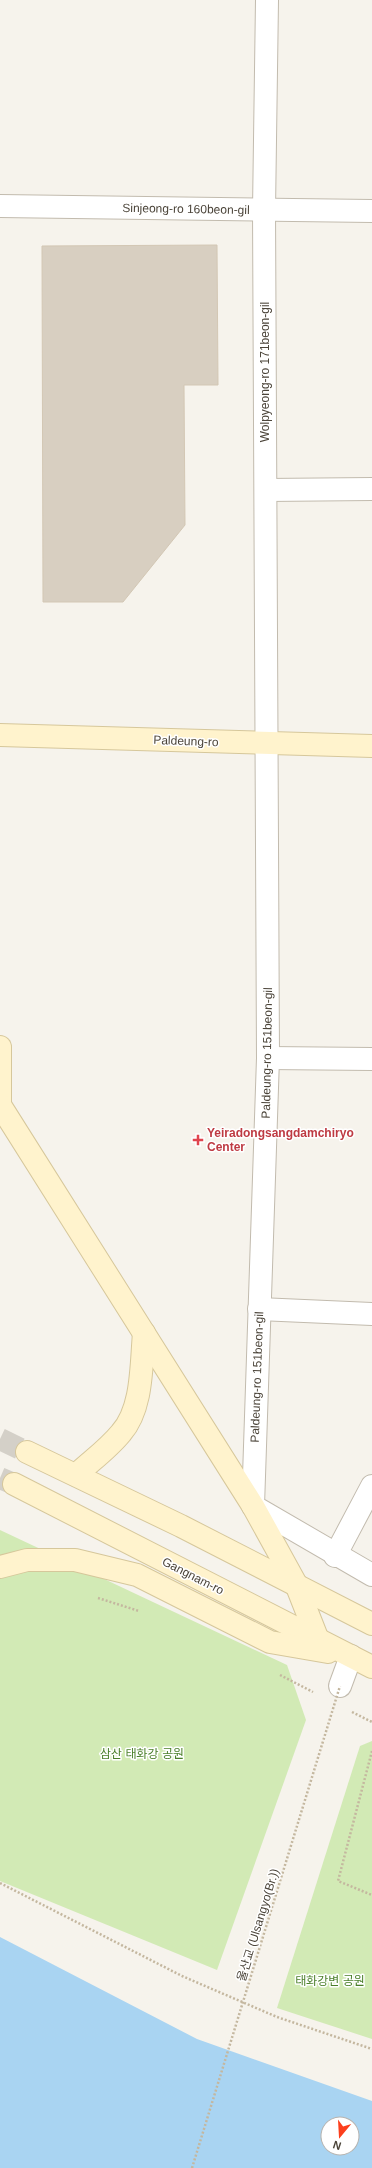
<svg xmlns="http://www.w3.org/2000/svg" width="372" height="2168" viewBox="0 0 372 2168" font-family="Arial,'Noto Sans KR',sans-serif">
<style>
.green{fill:#d2eab5}
.water{fill:#a9d4f2;fill-rule:evenodd}
.building{fill:#d8cfc1;stroke:#d3c7b4}
.lines{fill:none;stroke-linecap:round;stroke-linejoin:round}
.secondary-tunnel{stroke:#d4d0c8;stroke-width:22;stroke-dasharray:22 11;stroke-linecap:butt}
.street-casing{stroke:#c2bbae;stroke-width:24}
.secondary-casing{stroke:#d6c79b;stroke-width:24}
.path{stroke:#c4b79f;stroke-width:2.5;stroke-dasharray:2 2;stroke-linecap:butt}
.street{stroke:#fff;stroke-width:22}
.secondary{stroke:#fff3cd;stroke-width:22}
.path-bridge{stroke:#c4b79f;stroke-width:2.5;stroke-dasharray:2 2;stroke-linecap:butt}
.health-dot{fill:#e0444e;stroke:#fff;stroke-width:1.5}
.labels{text-anchor:middle;dominant-baseline:central;stroke-width:3;stroke-linejoin:round;paint-order:stroke}
.street-label{font-size:12px;fill:#4b4439;stroke:#fff}
.health-label{font-size:12px;font-weight:bold;fill:#be3a42;stroke:#fff;text-anchor:start}
.park-label{font-size:12px;fill:#4a7f2a;stroke:#fff}
</style>
<rect width="100%" height="100%" fill="#f6f3ec"/>
<g class="green">
<path d="M0,1530L287,1665L306,1720L217,1970L0,1881Z"/>
<path d="M372,1741V2039L277,2008L360,1746Z"/>
</g>
<path class="water" d="M0,1937L197,2039L372,2101V2168H0ZM328,2124H352V2148H328Z"/>
<path class="building" d="M217,245L218,385H184L185,525L123,602H43L42,246Z"/>
<g class="lines">
<g class="secondary-tunnel">
<path d="M0,1439L27,1452"/>
<path d="M0,1478L14,1484"/>
</g>
<defs>
<g id="street">
<path d="M267,0L264,210L268,1058L253,1506L372,1575"/>
<path d="M0,206L372,211"/>
<path d="M266,490L372,489"/>
<path d="M268,1058L372,1059"/>
<path d="M259,1309L372,1314"/>
<path d="M335,1556L372,1486"/>
<path d="M340,1686L351,1656"/>
</g>
<g id="secondary">
<path d="M0,735L372,746"/>
<path d="M0,1047V1105"/>
<path d="M0,1105L253,1506L296,1584L318,1640"/>
<path d="M27,1452L181,1526L372,1624"/>
<path d="M76,1475C91,1461 108,1449 121,1433C143,1408 141,1365 144,1333"/>
<path d="M14,1484L372,1667"/>
<path d="M0,1567L27,1560H75L137,1575L270,1642L328,1652"/>
</g>
</defs>
<use href="#street" class="street-casing"/>
<use href="#secondary" class="secondary-casing"/>
<g class="path">
<path d="M98,1598L139,1611"/>
<path d="M280,1675L313,1692"/>
<path d="M352,1712L372,1722"/>
<path d="M372,1751L338,1881L372,1895"/>
<path d="M0,1883L182,1976L277,2017L372,2049"/>
</g>
<use href="#street" class="street"/>
<use href="#secondary" class="secondary"/>
<path class="path-bridge" d="M192,2168L340,1686"/>
</g>
<path class="health-dot" d="M196 1134h4v4h4v4h-4v4h-4v-4h-4v-4h4z"/>
<g class="labels">
<g class="street-label">
<text transform="translate(186 209) rotate(1)">Sinjeong-ro 160beon-gil</text>
<text transform="translate(265 372) rotate(-90)">Wolpyeong-ro 171beon-gil</text>
<text transform="translate(186 741) rotate(2)">Paldeung-ro</text>
<text transform="translate(267 1053) rotate(-89)">Paldeung-ro 151beon-gil</text>
<text transform="translate(257 1377) rotate(-88)">Paldeung-ro 151beon-gil</text>
<text transform="translate(193 1576) rotate(27)">Gangnam-ro</text>
<text transform="translate(258 1925) rotate(-73)">울산교 (Ulsangyo(Br.))</text>
</g>
<g class="health-label">
<text x="207" y="1133">Yeiradongsangdamchiryo<tspan x="207" dy="14">Center</tspan></text>
</g>
<g class="park-label">
<text x="142" y="1754">삼산 태화강 공원</text>
<text x="330" y="1981">태화강변 공원</text>
</g>
</g>
<g transform="translate(340 2136) rotate(198)"><circle r="19" fill="#ffffff" stroke="#b7b4b0"/>
<path d="M0-3L7 15L0 10L-7 15Z" fill="#fc3f1d"/>
<text y="-6" font-size="11" font-weight="bold" text-anchor="middle" fill="#4b4439">N</text>
</g>
</svg>
